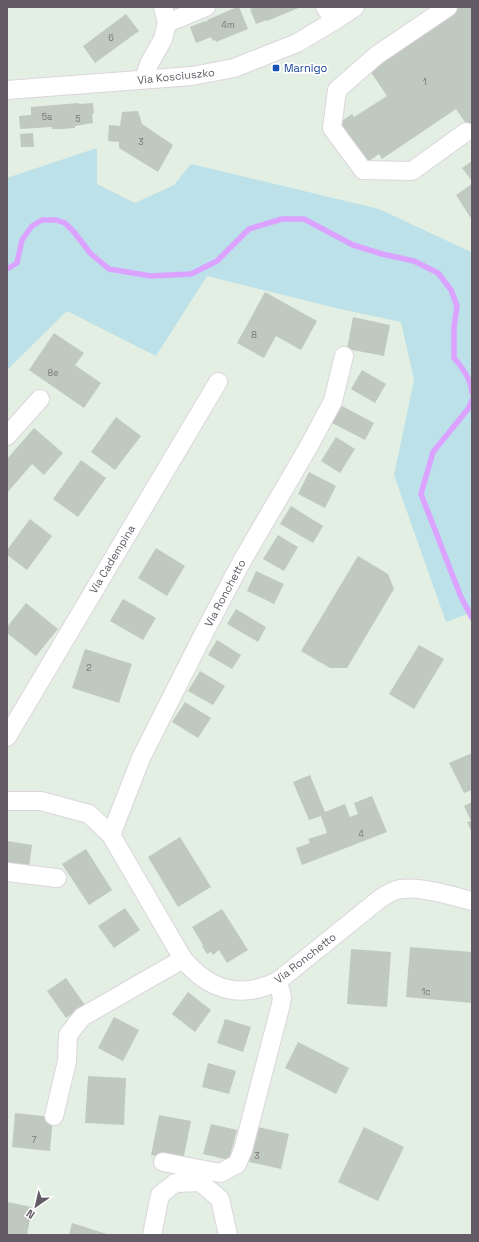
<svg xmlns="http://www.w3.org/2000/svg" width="479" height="1242" viewBox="0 0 479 1242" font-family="'Space Grotesk',sans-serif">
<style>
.green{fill:#bce1e9}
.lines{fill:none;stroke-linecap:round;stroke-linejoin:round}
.stream{stroke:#dca2ff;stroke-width:5.5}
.building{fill:#c0c9bf}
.minor-casing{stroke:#dcd5dd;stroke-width:20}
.minor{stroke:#fff;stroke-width:18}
.transit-dot{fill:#1a4fb4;stroke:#fff;stroke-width:1.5}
.labels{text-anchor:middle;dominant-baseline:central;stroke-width:3.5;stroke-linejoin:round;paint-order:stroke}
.number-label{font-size:9px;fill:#7a767c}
.transit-label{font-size:11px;fill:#164399;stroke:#fff;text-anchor:start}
.street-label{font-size:11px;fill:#625a65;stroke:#fff}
</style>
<rect width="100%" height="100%" fill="#e2efe2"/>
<path class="green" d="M97,148V184L135,203L174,185L191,164L379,209L471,252L472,254V612L446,622L394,475L414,380L401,322L336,308L207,276L156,356L67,311L7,370V178Z"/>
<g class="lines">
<g class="stream">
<path d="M7,269L17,263L22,240L32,226L42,220H56L65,223L74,232L91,254L109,269L151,276L191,274L217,261L249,229L282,219H304L353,245L382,254L414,261L438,273L451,290L457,306L454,327V358C463,368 471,379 472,393"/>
<path d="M472,400L468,409L433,452L421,494L461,597L472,618"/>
</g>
</g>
<g class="building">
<path d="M237,7H239L248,29L216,42L215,40L213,41L211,37L196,43L190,27L205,21V22L208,21L207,20Z"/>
<path d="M255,7H301L267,21V20L256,24L250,9Z"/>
<path d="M460,7H472V132L456,109L382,159L379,154L366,163L339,123L352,114L354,117L387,96L368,68Z"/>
<path d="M126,14L139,31L95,63L83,46Z"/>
<path d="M79,103V104L93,103L94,114H92L93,123L75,126V128L63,129H52V127L20,129L19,116L31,115V107Z"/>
<path d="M138,111L142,124L173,145L158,172L119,148V142L108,141L109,125L120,126L122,112Z"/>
<path d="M33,133L34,147H21L20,134Z"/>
<path d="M472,161V181L462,168Z"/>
<path d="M472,184V220L456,195Z"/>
<path d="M265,292L317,321L301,350L276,336L264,358L237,343Z"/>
<path d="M353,317L390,325L384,356L347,349Z"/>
<path d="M54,333L84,353L75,365L101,383L84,408L29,370Z"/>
<path d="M362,370L386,384L375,403L351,389Z"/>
<path d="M342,406L374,423L365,440L332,423Z"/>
<path d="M116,417L141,436L115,470L91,452Z"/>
<path d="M34,428L63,453L44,475L32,464L7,493V459Z"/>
<path d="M336,437L355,449L340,473L321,461Z"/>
<path d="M81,460L106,478L78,517L53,499Z"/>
<path d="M309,472L336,486L325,508L298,494Z"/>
<path d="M291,506L323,526L313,543L280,524Z"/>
<path d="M30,519L52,536L27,570L7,555V550Z"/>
<path d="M278,535L298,547L284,571L263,559Z"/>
<path d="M156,548L185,566L167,596L138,578Z"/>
<path d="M358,556L388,574L394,589L347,668H330L301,651Z"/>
<path d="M256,571L284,584L274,604L247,591Z"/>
<path d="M123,599L156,618L143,640L110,621Z"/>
<path d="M26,603L58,629L36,656L7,633V627Z"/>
<path d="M236,609L266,627L258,642L227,624Z"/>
<path d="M217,640L241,655L232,669L208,655Z"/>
<path d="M419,645L444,659L414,709L389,694Z"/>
<path d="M85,649L132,664L119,703L72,688Z"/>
<path d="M200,671L225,686L213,705L188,691Z"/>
<path d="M185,702L211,718L198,738L172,722Z"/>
<path d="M472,753V790L464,793L449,763Z"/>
<path d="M310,775L325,812L345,804L350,817L358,814L354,803L372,796L387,832L302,865L296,848L310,843L308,839L327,833L321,816L309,820L293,782Z"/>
<path d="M472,802V833L467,822L471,821L464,806Z"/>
<path d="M180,837L211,887L178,907L148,857Z"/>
<path d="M7,841L32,845L29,868L7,864Z"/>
<path d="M86,849L112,890L89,905L62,864Z"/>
<path d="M125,908L140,930L114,948L98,926Z"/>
<path d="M222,909L248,950L227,963L219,950L213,955L211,952L207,954L202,946L203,945L192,927Z"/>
<path d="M410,947L472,952V1003L406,997Z"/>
<path d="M351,949L391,952L387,1007L347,1004Z"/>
<path d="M66,978L85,1005L66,1018L47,991Z"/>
<path d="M188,992L211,1010L195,1032L172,1014Z"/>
<path d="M114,1017L139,1030L123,1061L98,1048Z"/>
<path d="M225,1019L251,1027L243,1052L217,1043Z"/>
<path d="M298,1042L349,1068L336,1094L285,1068Z"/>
<path d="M208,1063L236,1071L229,1094L202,1087Z"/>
<path d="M88,1076L126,1078L124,1125L85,1123Z"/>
<path d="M15,1113L53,1117L50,1151L12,1147Z"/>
<path d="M159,1115L191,1121L183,1161L151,1155Z"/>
<path d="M211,1124L237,1130L229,1160L203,1154Z"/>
<path d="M258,1127L289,1134L281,1169L249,1162Z"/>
<path d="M364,1127L404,1147L378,1201L338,1182Z"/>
<path d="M7,1202L32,1207L27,1235H7Z"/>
<path d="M72,1223L110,1235H69Z"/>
</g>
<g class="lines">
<defs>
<g id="minor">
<path d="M325,7L334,21"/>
<path d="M448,7L377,55L337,90L332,128L363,170L412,171L466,132"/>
<path d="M167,23L206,7"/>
<path d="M144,79L149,64L163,39L167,23L163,7"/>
<path d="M7,90L192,76L234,68L297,43L334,21L355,7"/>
<path d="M7,436L40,399"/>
<path d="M7,737L218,382"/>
<path d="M7,801H41L89,814L111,835L183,959C209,990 241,1000 278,981L381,898C387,894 394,890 401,889C420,886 453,896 472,901"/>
<path d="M111,835L141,758L204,633L242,561L309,446L333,401L344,356"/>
<path d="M7,872L57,878"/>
<path d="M54,1116L67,1061L68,1035L82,1017L183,959"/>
<path d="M163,1162L220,1173L237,1164L243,1150L281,1004L282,997L278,981"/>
<path d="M152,1235L160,1195L175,1183L200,1182L220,1199L228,1235"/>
</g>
</defs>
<use href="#minor" class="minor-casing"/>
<use href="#minor" class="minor"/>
</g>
<rect class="transit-dot" x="272" y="64" width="8" height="8" rx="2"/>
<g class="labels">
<g class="number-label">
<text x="228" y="25">4m</text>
<text x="111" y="38">6</text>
<text x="425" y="82">1</text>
<text x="47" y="117">5a</text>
<text x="78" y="119">5</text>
<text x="141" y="142">3</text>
<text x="254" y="335">8</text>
<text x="53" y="373">8e</text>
<text x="89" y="668">2</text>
<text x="361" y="834">4</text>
<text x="426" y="992">1c</text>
<text x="34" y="1140">7</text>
<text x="257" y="1156">3</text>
</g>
<g class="transit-label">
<text x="284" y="68">Marnigo</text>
</g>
<g class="street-label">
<text transform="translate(176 76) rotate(-6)">Via Kosciuszko</text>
<text transform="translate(112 559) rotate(-59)">Via Cadempina</text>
<text transform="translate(225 593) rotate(-62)">Via Ronchetto</text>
<text transform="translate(305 958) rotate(-38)">Via Ronchetto</text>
</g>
</g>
<rect width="479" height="1242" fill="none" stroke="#625a65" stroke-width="16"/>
<g transform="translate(36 1206) rotate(214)" stroke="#ffffff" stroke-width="3" paint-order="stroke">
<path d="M0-3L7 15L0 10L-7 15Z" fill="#625a65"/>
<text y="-6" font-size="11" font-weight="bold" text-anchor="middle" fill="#625a65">N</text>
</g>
</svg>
